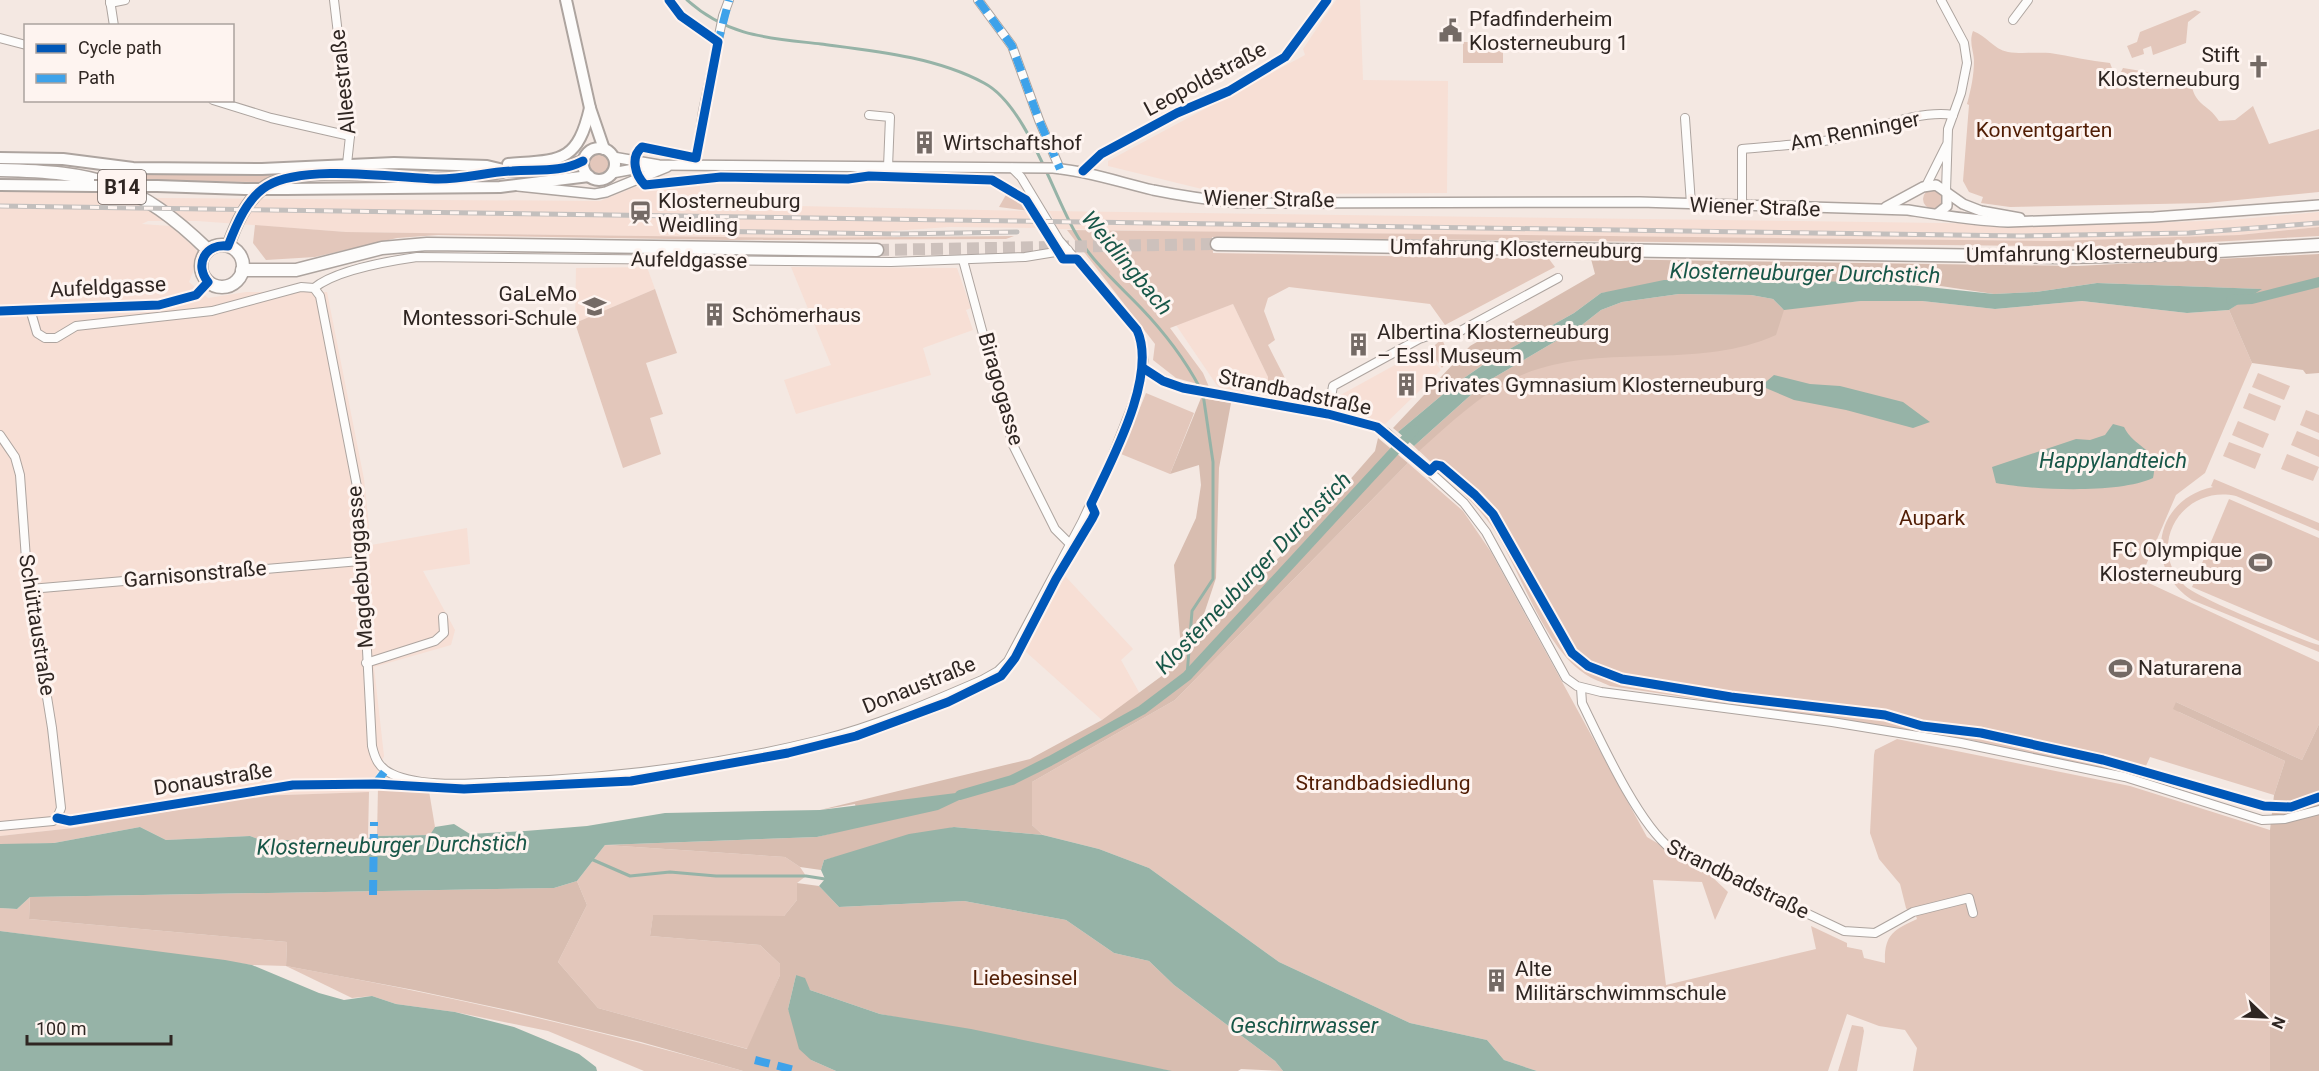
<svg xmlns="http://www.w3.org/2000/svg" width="2319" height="1071" viewBox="0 0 2319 1071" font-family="Roboto,sans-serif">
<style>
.built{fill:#f7dfd5}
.green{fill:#e3c7bb}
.forest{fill:#d8bdb0}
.water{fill:#96b3a7}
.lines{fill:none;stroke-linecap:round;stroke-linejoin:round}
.stream{stroke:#96b3a7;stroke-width:3}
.canal{stroke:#96b3a7;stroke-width:10}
.primary-tunnel{stroke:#cdc1bc;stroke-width:12;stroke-dasharray:12 6;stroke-linecap:butt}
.minor-casing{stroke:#ada49f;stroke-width:10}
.tertiary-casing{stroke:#ada49f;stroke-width:12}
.secondary-casing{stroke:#ada49f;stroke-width:14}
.primary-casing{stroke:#ada49f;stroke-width:15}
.minor{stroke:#fdfcfb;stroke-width:8}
.tertiary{stroke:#fdfcfb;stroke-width:9}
.secondary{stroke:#fdfcfb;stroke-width:10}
.primary{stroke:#fdfcfb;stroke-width:12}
.rail-casing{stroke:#c3bfbd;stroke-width:5}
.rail{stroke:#fef4f0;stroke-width:3;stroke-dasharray:9;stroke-linecap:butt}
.secondary-bridge-casing{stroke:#ada49f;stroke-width:14;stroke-linecap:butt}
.secondary-bridge{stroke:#fdfcfb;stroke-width:10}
.quiet{stroke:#3ea2ea;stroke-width:8;stroke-dasharray:15 8;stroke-linecap:butt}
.cycleway-casing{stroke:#fef4f0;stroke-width:13}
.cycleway{stroke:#0057b8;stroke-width:9}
.labels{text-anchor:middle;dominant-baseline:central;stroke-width:6;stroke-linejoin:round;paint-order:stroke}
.shield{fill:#fef4f0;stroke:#6d6460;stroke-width:1.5}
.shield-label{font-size:20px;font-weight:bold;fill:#2f2622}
.poi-label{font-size:21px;fill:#2f2622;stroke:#fef4f0;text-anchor:start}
.street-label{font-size:21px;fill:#2f2622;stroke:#fef4f0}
.park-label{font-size:21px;fill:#511d04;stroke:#fef4f0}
.water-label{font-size:22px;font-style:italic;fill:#185748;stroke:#fef4f0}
</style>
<rect width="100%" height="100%" fill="#f4e8e2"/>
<g class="built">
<path d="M1336,0H1360L1363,80L1448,81L1447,193L1284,194L1210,191L1108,166V161L1305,55L1303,49Z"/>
<path d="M700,182V204L1030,211L1039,228L949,227L892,231V238H799L346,232L197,221H148L142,224L170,226L194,247L198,253L197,262L189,282L208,298L246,292H327L364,479L371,545L467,528L470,564L423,571L455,630L451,645L374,667L384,756L369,792L256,796L73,828L0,836V190L106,192L116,197L161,198L600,201L635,187Z"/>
<path d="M1049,211L2089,225L2230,220L2319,212V227L2239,235L2054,241L1212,232L1058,229Z"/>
<path d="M647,267L655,289L575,323L576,268Z"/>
<path d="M791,267L957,268L971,308L966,310L973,330L923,348L931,375L796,414L784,380L831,365Z"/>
<path d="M1233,304L1268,377L1267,396L1218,387L1176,325Z"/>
<path d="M1424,349L1441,370L1385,424L1358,414L1332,409L1335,398Z"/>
<path d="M1065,576L1133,649L1121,660L1140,694L1102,720L1025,651Z"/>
</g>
<g class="green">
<path d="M2195,10L2201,12L2188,22L2186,43L2153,55L2151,46L2143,49L2144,54L2132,58L2127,46L2137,42L2140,32Z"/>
<path d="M1973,31C1987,36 1993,49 2008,52C2020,54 2037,52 2050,53C2070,56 2090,61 2110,63L2113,71L2120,74L2123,68L2190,79C2195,108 2207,102 2219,121L2235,120L2253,106L2269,144L2319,129V192L2207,203L2010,207L1981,203L1983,197L1969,192L1963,181L1969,105L1967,104C1971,89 1974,76 1974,60C1973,49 1969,42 1973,31Z"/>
<rect x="1463" y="42" width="40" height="21"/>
<circle cx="599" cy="164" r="10"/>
<path d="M110,171L272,175L261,182L133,181Z"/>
<circle cx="1933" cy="199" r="10"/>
<path d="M1007,193L1028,206L1030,211L999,207Z"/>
<path d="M255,225L346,232L799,238L1014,236L1006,239L728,240L438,235L397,238L315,257L266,260L253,243Z"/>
<path d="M2319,227V236L2120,247L1212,237L1213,253L1549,259L1555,267L1445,325L1430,304L1289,287L1268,298L1264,311L1275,340L1268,345L1288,384L1287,396L1280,400L1267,396L1268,377L1233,304L1170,328L1203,373L1209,387L1176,378L1153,360L1155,344L1067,230L2054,241L2239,235Z"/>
<path d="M655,289L677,353L646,363L663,414L650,418L661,454L623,468L575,323Z"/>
<path d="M1861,301H1922L1995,309L2082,301L2187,313L2229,310L2252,363L2205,473L2176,495L2140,579L2319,662V724L2302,760L2176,702L2179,712L2285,761L2274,795L2150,757L2140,779L1971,740L1610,686C1602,682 1592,679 1585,674C1541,645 1519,563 1488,521C1466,493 1439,470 1414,446L1578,328Z"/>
<path d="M1442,339L1447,351L1453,352L1442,368L1429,350Z"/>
<path d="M2258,373L2290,386L2284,400L2252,387Z"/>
<path d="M1146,393L1194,413L1170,474L1121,454Z"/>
<path d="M2249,393L2281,406L2275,421L2243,408Z"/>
<path d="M2306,410L2319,415V433L2300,425Z"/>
<path d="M2238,421L2269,434L2263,448L2232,435Z"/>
<path d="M2297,431L2319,440V457L2291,445Z"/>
<path d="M2229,442L2261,454L2255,469L2223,456Z"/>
<path d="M2287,454L2319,467L2313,481L2281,469Z"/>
<path d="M1408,463L1463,511L1491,552L1647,837L1709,874L1728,892L1715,920L1702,882L1653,880L1666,985L1816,949L1811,926L1847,943V947L1862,950L1864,958L1885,963C1884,935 1893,930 1917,919L1914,910L1908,911L1906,908L1900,884L1879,859L1870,833L1874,755L1875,750L1897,739L2130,786L2270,830V1071H1913L1917,1048L1905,1030L1879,1026L1847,1014L1828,1071H1537L1504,1060L1487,1040L1410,1023L1279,962L1149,868L1099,849L1043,835L1032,825V782L1175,700Z"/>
<path d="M2214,479L2319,523V531L2236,496C2183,484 2144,546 2185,586C2200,599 2296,638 2319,645V652L2192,600C2142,567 2155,499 2213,487L2211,486Z"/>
<path d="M2229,499L2319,538V641L2192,587Z"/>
<path d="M378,787L429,791L435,827L431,835L377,836Z"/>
<path d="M369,792L368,838L359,840H261L250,836L166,840L140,827L54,843L0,845V836L73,828L256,796Z"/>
<path d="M605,845L785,857L800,867L806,876L797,883V900L784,916H653L650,936L760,945L780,964V975L748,1049L598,1008L558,962L587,905L577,881Z"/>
<path d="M30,897L29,919L287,942L286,966C440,994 592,1028 743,1071H644L548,1031L455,1012L396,1004L372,996L352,998L286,966L252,965L0,931V908L17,909Z"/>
<path d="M1852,1025L1863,1027L1864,1031L1857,1071H1838Z"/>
</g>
<g class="forest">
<path d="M2319,254V373L2306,374L2303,370L2252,363L2229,310L2260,289L2097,283L2036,292L1994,294L1934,285L1742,280L1601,293L1574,313L1490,360L1454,385L1398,432L1393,428L1470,346L1595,274L1591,259L2077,266Z"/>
<path d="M1679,294L1751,295L1773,299L1784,310L1776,335C1701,369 1616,345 1538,369C1491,383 1454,420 1419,451L1414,446L1483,384L1578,328L1601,310L1622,302Z"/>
<path d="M1201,398L1231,403L1219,468L1216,578L1199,629L1292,546L1375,451L1378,438L1408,463L1175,700L1032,782V825L1043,835L954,827L824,860L821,870L800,867L785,857L605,845L817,837L860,826L855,804L820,810L1030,759L1102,720L1178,664L1180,637L1174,565L1196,518L1201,485L1199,465L1170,474Z"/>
<path d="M2176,702L2302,760L2319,724V1071H2270V830L2274,795L2285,761L2179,712L2173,709Z"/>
<path d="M577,881L587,905L558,962L598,1008L747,1049L780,975V964L760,945L650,936L653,915L784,916L797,900V883L819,886L839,907L964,901L1066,920L1114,953L1149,961L1174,985L1275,1061L1283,1071L1241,1069L1238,1071H1170L880,1014L810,990L796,975L788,1009L811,1060L836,1071H743L641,1042L517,1012L414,990L286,966L287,942L29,919L30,897L554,888Z"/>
</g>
<g class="water">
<path d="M1664,280L1881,282L1994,294L2036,292L2097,283L2262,289L2229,310L2187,313L2082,301L1995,309L1922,301H1861L1784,310L1773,299L1751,295L1679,294L1622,302L1601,310L1578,328L1483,384L1414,446L1398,432L1454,385L1490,360L1574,313L1601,293Z"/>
<path d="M1774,375L1810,384L1840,386L1903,402L1930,422L1913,428L1846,410L1794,400L1761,386Z"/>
<path d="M2113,424L2124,427C2136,451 2160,446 2153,478C2119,494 2033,490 1996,483L1992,467L2076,439L2090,440L2105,435Z"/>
<path d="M956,793H974L938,810L817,837L605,845L577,881L554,888L30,897L17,909L0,908V844L54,843L140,827L166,840L250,836L261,840H359L377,836L430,835L435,827L454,824L470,834L525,831L587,826L665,813L820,810Z"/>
<path d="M954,827L1043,835L1099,849L1149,868L1279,962L1410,1023L1487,1040L1504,1060L1537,1071H1283L1275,1061L1174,985L1149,961L1114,953L1066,920L964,901L839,907L819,886L825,879L821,870L824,860L909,834Z"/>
<path d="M0,931L225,960L252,965L319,993L344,1000L372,996L396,1004L455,1012L514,1027L579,1054L596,1067L597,1071H0Z"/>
<path d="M796,975L805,978L810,990L880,1014L971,1029L1172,1071H836L811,1060L799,1049L788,1009Z"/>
</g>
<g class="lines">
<g class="stream">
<path d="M687,0C728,37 769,38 821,44C875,51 936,57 984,83C1026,105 1052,192 1075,232C1091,261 1118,284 1141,308C1164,332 1184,358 1200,388"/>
<path d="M1187,676L1192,611L1213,579V462L1203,394"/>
<path d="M591,859L630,876L670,872L716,876H806L825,879"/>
</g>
<g class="canal">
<path d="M2231,300L2252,299L2319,282"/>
<path d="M960,795L1012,780L1050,761L1142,710L1187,676L1414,430"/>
</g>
<path class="primary-tunnel" d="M877,250L1217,244"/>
<defs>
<g id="minor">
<path d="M110,0L114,26"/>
<path d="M334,0L350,136L347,164"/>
<path d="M669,0L681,16L718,42"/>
<path d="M978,0L1012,46L1039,120L1060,169"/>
<path d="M1941,0L1964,43L1967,63L1961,93L1948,129L1946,191"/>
<path d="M110,3L125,0"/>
<path d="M2013,20L2028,0"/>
<path d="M0,38L26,45"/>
<path d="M213,100L271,118L350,136"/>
<path d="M869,115L890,117L888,167"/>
<path d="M1685,118L1691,204"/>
<path d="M695,165L703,111L723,16L729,0"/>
<path d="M1083,171L1101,154L1177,113L1229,91L1285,57L1327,0"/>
<path d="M1926,186L1946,146"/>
<path d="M1742,206V149C1771,146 1801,145 1830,140C1867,133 1916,109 1953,115"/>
<path d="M963,260L1013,445L1055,529L1069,543"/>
<path d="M314,288C336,270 389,261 417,257L891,262L1025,257L1068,250"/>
<path d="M30,309L37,333L45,338H56L76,326L212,311L301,287L314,288L320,296L359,497L372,746C375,759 379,768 392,774C419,787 470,784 500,782C608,779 715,766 820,740C876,726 929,703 982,680L998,671L1008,661L1082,522L1110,462L1134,401L1144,360L1137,330L1059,240L1021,177L1012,168"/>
<path d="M0,311L159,305L196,295L208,282"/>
<path d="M1143,368L1175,386L1328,414L1368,424L1386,432L1464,503L1486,532L1566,678L1577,686L1601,692L1832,722L1961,743L2125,777L2262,820L2285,819L2319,810"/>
<path d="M1328,414L1333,386L1419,339L1431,335H1453L1558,278"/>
<path d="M0,435L15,457L20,475L27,573L52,728L61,808L57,818L53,821L0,826"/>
<path d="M30,589L360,561"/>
<path d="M366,663L435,641L444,633L443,617"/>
<path d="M1581,688L1582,703C1602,744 1638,823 1671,849L1844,931L1875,933L1913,912L1969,898L1973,913"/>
</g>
<g id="tertiary">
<path d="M613,157L659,165L1053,168C1087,171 1119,182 1153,190C1182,196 1211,200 1240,203L1640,202L1908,210C1940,215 1976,221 2008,222L2154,217L2319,205"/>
<path d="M612,173L650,166"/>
<path d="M518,186L595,194L606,192L667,167"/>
<path d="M1886,207L1923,187L1936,185L1963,204L1981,211L2020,218"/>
<path d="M1937,214L1947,206V193"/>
</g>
<g id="secondary">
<path d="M566,0L590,108L604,149"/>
<circle cx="599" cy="164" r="16"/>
<path d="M0,158L63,159L133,168L262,169L394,163L487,166L508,171H551L583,161"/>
<path d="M508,164C560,160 577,164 590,108"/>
<path d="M0,185L94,186"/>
<path d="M157,186L245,189"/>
<path d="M285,189L500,187L589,176"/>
<path d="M228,246C236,224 245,203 263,188C292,164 397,177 434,179C457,179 480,176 502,172"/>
</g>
<g id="primary">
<path d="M0,170C96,172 138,182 208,250"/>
<path d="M1217,244L2062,257L2151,255L2319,245"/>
<circle cx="222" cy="266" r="21"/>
<path d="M242,270H296L382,248L427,244L877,250"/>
</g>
</defs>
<use href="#minor" class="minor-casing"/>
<use href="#tertiary" class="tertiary-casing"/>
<use href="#secondary" class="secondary-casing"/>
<use href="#primary" class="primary-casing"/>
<use href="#minor" class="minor"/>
<use href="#tertiary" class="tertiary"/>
<use href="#secondary" class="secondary"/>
<use href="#primary" class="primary"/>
<defs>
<g id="rail">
<path d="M0,206L2022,236L2189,233L2319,223"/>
<path d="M693,231L899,234L1017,232"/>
</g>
</defs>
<use href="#rail" class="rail-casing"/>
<use href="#rail" class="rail"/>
<defs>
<g id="secondary-bridge">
<path d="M94,186H157"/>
<path d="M245,189H285"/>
</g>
</defs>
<use href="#secondary-bridge" class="secondary-bridge-casing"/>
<use href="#secondary-bridge" class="secondary-bridge"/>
<g class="quiet">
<path d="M978,0L1012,46L1039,120L1060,169"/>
<path d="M717,46L729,0"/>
<path d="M375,784L385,771"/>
<path d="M373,895L374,822"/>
<path d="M755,1060L798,1071"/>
</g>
<defs>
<g id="cycleway">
<path d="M1083,171L1101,154L1177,113L1229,91L1285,57L1327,0"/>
<path d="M0,311L159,305L196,295L208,282C194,265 205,243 228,246C236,225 247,198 267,186C303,164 392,177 435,179C461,180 486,172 512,171C537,169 560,173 583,161"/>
<path d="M1143,368L1163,381L1183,388L1328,414L1377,427L1430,471L1436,465L1441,466L1475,495L1493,514L1572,653L1588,666L1622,679L1731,697L1885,715L1922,726L1981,733L2103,760L2264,806L2291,807L2319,797"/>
<path d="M57,818L70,821L293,785L375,784L464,789L631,781L788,753L856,736L948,702L1001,676L1015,658L1056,579L1092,519L1095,513L1091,504C1111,461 1158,376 1137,330L1077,259H1063L1026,200L992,180L869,176L848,179L721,177L645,185C635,175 630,157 642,147L696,158L718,42L681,16L669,0"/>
</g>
</defs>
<use href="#cycleway" class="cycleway-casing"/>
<use href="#cycleway" class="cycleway"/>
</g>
<defs>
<symbol id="civic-bare" viewBox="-9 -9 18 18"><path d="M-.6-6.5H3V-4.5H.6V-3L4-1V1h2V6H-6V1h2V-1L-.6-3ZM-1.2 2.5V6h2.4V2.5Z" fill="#746a65" stroke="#fef4f0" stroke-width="2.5" paint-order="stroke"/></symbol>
<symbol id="church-bare" viewBox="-9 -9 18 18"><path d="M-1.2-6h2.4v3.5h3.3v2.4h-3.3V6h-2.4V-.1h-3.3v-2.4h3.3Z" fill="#746a65" stroke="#fef4f0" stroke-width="2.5" paint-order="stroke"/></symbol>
<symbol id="building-bare" viewBox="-9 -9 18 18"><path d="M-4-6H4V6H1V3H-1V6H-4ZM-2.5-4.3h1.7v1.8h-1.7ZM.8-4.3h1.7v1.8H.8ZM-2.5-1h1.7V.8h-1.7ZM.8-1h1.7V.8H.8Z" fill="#746a65" stroke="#fef4f0" stroke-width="2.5" paint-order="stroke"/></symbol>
<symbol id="station-bare" viewBox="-9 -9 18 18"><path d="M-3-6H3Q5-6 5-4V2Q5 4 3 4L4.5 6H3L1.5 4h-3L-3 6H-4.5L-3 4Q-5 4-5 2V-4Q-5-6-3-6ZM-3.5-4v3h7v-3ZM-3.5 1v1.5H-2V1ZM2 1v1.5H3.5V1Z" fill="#746a65" stroke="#fef4f0" stroke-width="2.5" paint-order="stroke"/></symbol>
<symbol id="school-bare" viewBox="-9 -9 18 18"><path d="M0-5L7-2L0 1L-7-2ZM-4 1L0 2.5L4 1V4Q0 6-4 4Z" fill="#746a65" stroke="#fef4f0" stroke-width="2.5" paint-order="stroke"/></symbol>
<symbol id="stadium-bare" viewBox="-9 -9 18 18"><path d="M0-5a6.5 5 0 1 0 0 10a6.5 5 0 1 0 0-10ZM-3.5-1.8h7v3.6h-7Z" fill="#746a65" stroke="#fef4f0" stroke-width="2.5" paint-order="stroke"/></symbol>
</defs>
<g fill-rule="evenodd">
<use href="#civic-bare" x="1434" y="14" width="33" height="33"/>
<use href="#church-bare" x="2242" y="50" width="33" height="33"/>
<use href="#building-bare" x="908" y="126" width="33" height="33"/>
<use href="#station-bare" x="624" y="196" width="33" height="33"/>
<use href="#school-bare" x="578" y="290" width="33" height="33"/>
<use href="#building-bare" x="698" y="298" width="33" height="33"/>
<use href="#building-bare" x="1342" y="328" width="33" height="33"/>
<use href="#building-bare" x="1390" y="368" width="33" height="33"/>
<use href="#stadium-bare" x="2244" y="546" width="33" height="33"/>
<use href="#stadium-bare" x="2104" y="652" width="33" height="33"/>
<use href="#building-bare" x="1480" y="964" width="33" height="33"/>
</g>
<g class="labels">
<rect class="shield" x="98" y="170" width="48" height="34" rx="4.5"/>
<g class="shield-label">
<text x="122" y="187">B14</text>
</g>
<g class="poi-label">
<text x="1469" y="19">Pfadfinderheim<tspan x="1469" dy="24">Klosterneuburg 1</tspan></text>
<text x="2240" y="55" text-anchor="end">Stift<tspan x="2240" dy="24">Klosterneuburg</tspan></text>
<text x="943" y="143">Wirtschaftshof</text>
<text x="658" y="201">Klosterneuburg<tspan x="658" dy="24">Weidling</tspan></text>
<text x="577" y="294" text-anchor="end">GaLeMo<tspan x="577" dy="24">Montessori-Schule</tspan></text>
<text x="732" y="315">Schömerhaus</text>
<text x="1377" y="332">Albertina Klosterneuburg<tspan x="1377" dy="24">– Essl Museum</tspan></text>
<text x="1424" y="385">Privates Gymnasium Klosterneuburg</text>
<text x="2242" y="550" text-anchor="end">FC Olympique<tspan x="2242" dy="24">Klosterneuburg</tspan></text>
<text x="2138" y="668">Naturarena</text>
<text x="1515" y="969">Alte<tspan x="1515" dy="24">Militärschwimmschule</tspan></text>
</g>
<g class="street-label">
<text transform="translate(1205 79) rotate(-28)">Leopoldstraße</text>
<text transform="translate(343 82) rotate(-96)">Alleestraße</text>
<text transform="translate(1855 131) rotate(-11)">Am Renninger</text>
<text transform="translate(1269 199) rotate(1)">Wiener Straße</text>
<text transform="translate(1755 207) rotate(2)">Wiener Straße</text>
<text transform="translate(1516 249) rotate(1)">Umfahrung Klosterneuburg</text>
<text transform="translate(2092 253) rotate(-1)">Umfahrung Klosterneuburg</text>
<text transform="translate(689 260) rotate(1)">Aufeldgasse</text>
<text transform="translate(108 287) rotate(-3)">Aufeldgasse</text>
<text transform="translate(1001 389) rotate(74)">Biragogasse</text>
<text transform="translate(1295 392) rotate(12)">Strandbadstraße</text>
<text transform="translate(360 567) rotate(-94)">Magdeburggasse</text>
<text transform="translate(195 574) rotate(-5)">Garnisonstraße</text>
<text transform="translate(37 625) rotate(81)">Schüttaustraße</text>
<text transform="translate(919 685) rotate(-22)">Donaustraße</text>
<text transform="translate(213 779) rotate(-9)">Donaustraße</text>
<text transform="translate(1738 879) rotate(26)">Strandbadstraße</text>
</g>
<g class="park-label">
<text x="2044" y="130">Konventgarten</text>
<text x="1932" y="518">Aupark</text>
<text x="1383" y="783">Strandbadsiedlung</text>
<text x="1025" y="978">Liebesinsel</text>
</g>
<g class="water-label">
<text transform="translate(1127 263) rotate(50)">Weidlingbach</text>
<text transform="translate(1805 273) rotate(1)">Klosterneuburger Durchstich</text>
<text x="2113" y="460">Happylandteich</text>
<text transform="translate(1253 573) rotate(-46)">Klosterneuburger Durchstich</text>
<text transform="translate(392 845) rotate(-1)">Klosterneuburger Durchstich</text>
<text x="1304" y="1025">Geschirrwasser</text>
</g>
</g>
<rect x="24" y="24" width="210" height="78" fill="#fef4f0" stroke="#aba29e" stroke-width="1.5"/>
<rect x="36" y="44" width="30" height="9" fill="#0057b8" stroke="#aba29e" stroke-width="1.5"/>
<text x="78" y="54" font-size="18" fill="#2f2622">Cycle path</text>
<rect x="36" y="74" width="30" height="9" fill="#3ea2ea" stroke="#aba29e" stroke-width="1.5"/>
<text x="78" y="84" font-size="18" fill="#2f2622">Path</text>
<g transform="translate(2265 1017) rotate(113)" stroke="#fef4f0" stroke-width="4.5" paint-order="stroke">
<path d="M0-4.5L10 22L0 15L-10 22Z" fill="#2f2622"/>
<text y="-9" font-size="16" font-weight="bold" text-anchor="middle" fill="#2f2622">N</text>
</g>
<path d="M27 1035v9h144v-9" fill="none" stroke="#2f2622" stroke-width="3"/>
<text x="36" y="1035" font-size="18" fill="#2f2622" stroke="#fef4f0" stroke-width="4.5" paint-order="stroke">100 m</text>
</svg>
